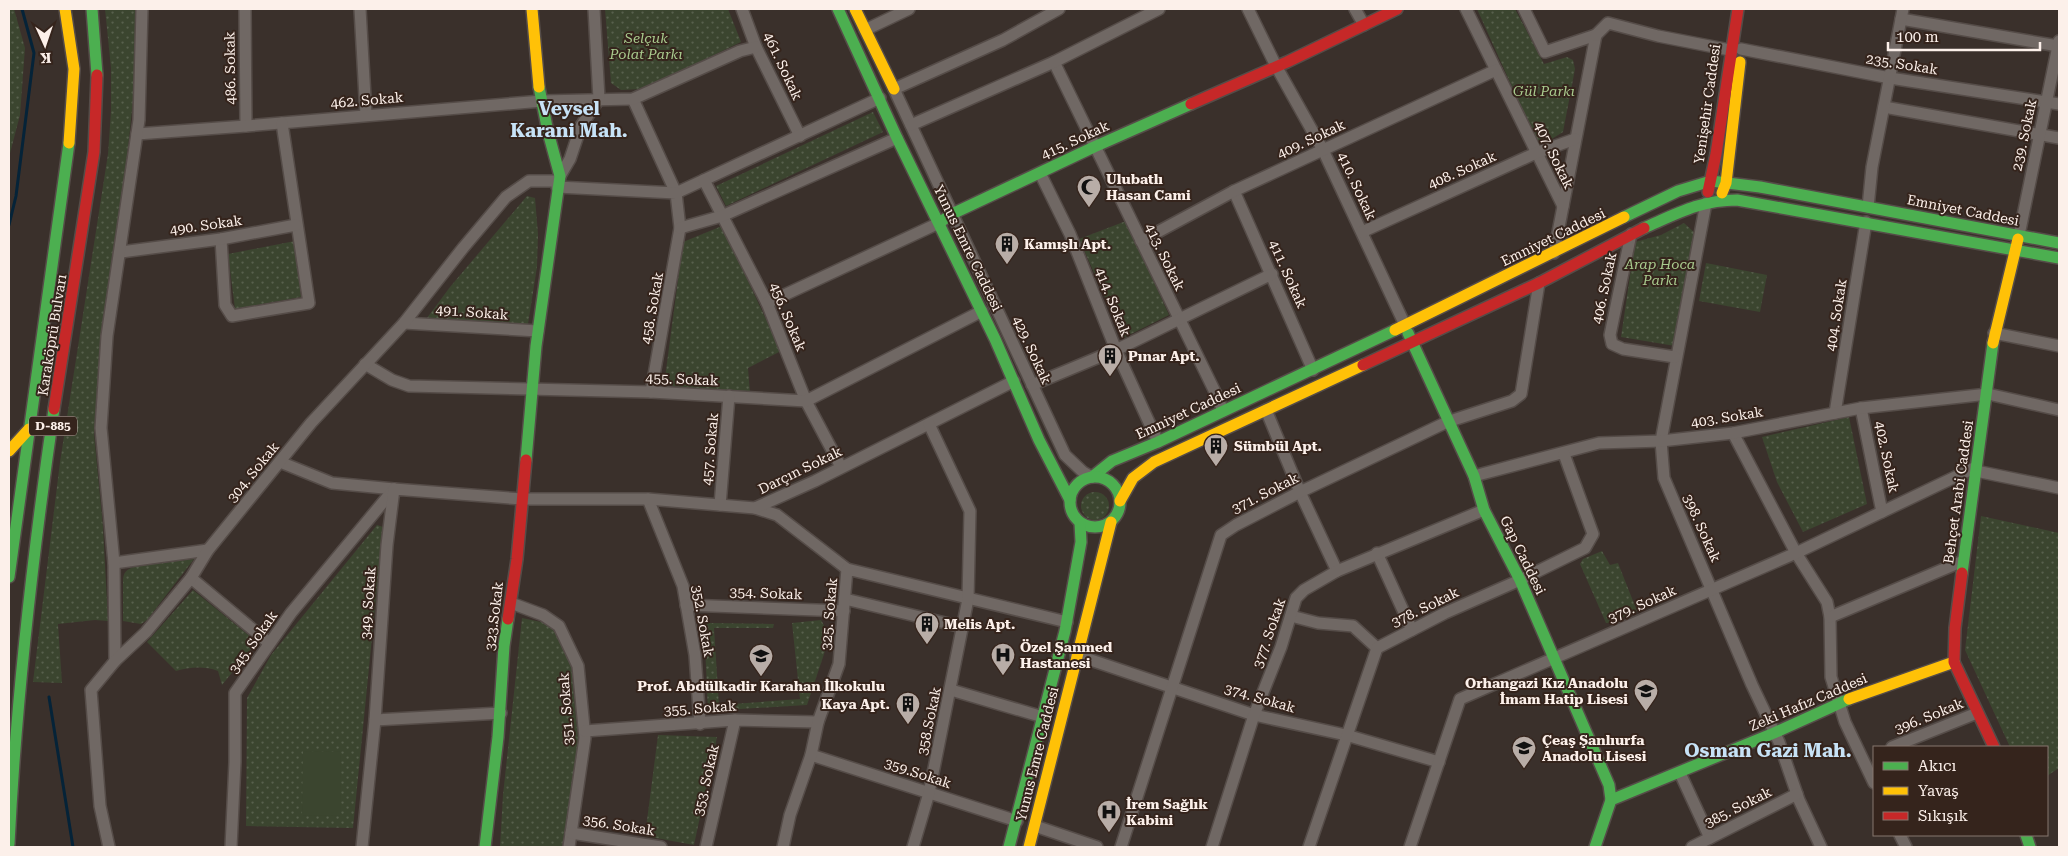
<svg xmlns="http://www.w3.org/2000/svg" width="2068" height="856" viewBox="0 0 2068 856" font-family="'Roboto Serif',serif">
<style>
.grass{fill:url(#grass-dots)}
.garden{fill:#3b452f}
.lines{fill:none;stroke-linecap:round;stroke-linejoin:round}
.stream{stroke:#052338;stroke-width:3}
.street-casing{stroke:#554c48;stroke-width:14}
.fast-casing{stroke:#554c48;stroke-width:14}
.slow-casing{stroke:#554c48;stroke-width:14}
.jam-casing{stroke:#554c48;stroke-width:14}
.street{stroke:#706864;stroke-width:11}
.fast{stroke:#4caf50;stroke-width:11}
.slow{stroke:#ffc107;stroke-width:11}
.jam{stroke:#c62828;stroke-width:11}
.labels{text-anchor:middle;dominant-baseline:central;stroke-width:4;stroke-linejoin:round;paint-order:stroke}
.shield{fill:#35241c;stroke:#c0b3ac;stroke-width:1}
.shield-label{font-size:12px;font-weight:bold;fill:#fcf0ea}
.park-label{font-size:14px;font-style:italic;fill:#a9cb8e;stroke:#35241c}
.street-label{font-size:14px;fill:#fcf0ea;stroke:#35241c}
.poi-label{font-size:14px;font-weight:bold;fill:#fcf0ea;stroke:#35241c;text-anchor:start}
.district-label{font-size:19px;font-weight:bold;fill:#c7e2f6;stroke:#35241c}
</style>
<defs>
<pattern id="grass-dots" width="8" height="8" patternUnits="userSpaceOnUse" patternTransform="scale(1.25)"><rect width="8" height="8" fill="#3b452f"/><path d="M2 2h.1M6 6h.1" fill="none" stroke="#58604d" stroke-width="1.8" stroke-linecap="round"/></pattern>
</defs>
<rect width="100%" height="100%" fill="#3a302b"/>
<g class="grass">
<path d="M9,9H14L25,48L20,115L9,157Z"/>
<path d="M105,9H138L135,81L129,139L101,359L94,434L103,527L108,621L95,620L58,624L62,683L33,682L60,462L108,154L111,111V68Z"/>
<path d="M605,9H728L741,42L643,89L621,90L611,83Z"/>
<path d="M1477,9H1515L1544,64L1567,57L1573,60L1575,69L1563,132L1542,145L1536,140Z"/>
<path d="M873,112L883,132L726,206L716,186Z"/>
<path d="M527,196L535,198L538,234L537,267L528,324L427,318L450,287Z"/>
<path d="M1126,221L1169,315L1123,338L1079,239Z"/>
<path d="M1684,223L1696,234L1675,346L1621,337L1635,242L1661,235Z"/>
<path d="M722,226L781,351L748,368L750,393L673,386L665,378L683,242Z"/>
<path d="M295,241L301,297L235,309L228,254Z"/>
<path d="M1706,263L1767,275L1760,312L1699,301Z"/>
<path d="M1849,417L1867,504L1803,532L1777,482L1762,437Z"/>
<circle cx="1095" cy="506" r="14"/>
<path d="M1981,516L2059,533V768L2047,776V747H2010L1965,650Z"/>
<path d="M377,525L383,527L353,828L246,826L247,698L271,655Z"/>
<path d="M1602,551L1610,565L1618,563L1637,611L1610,623H1606L1580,564L1583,559Z"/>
<path d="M194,559L147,620L141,624L123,621V579C124,570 129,569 136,566Z"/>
<path d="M193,590L257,642L222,685L218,671C204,666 190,667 176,671L147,642Z"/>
<path d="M522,618L546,623L559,635L571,663L578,740L575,773L562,847H500L503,795Z"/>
<path d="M821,620L830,636L807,705L708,711L705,646L700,628L708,623L774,624L773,628H714L719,705L800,699L792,623Z"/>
<path d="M658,735L717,737L694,845L645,836Z"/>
</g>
<path class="garden" d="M303,751L341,752L340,816L302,815Z"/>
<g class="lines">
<g class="stream">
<path d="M9,225L16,196L34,53L22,9"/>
<path d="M49,697L73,847"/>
</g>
<defs>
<g id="street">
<path d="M245,9L246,126"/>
<path d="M360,9L366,115"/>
<path d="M742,9L756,47L800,136"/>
<path d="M1059,9L1003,40L894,89L1065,455L1083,472L1092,477"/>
<path d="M1248,9L1276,66L1323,150L1405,325"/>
<path d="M1355,9L1364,25"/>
<path d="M1466,9L1563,206"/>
<path d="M1524,9L1545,52L1596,35L1554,253"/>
<path d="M1901,19L2058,46"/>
<path d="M865,30L909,9"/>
<path d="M1596,35L1608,23L1658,36L1730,50"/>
<path d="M1741,49L1890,78L2059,104"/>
<path d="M1054,62L1217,396L1223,411"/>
<path d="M633,99L676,193L880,98"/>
<path d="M1884,107L2059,138"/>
<path d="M911,125L1054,62L1159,9"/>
<path d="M137,134L246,126L542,101L633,99L740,51L756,47"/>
<path d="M1040,173L1070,234L1116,350L1158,442"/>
<path d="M560,176L570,159L581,126L599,99L594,9"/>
<path d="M704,180L767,303L806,401L841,467"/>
<path d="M557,187L676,193L680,228L651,392"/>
<path d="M1234,191L1313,370"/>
<path d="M1706,203L1661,441L1664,478L1752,685L1779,742L1799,800L1821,847"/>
<path d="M1868,207L1872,167L1903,9"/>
<path d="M680,228L722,216L897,138"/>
<path d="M1362,232L1536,153L1575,139"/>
<path d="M1631,234L1610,335L1612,344L1623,349L1675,357"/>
<path d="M2019,235L2059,41"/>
<path d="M221,239L225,305L232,316L309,303L282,123"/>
<path d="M1141,241L1234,191L1496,70"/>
<path d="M121,252L221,239L296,225"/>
<path d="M767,303L939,223"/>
<path d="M404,323L538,331"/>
<path d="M1994,333L2059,346"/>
<path d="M365,364L392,380L409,386L651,392L806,401L982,311"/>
<path d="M1032,385L1116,350L1272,274"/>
<path d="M1861,408L1882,512"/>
<path d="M1266,410L1300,492L1337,571"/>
<path d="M1835,413L1866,222"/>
<path d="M1733,433L1796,553L1827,602L1830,617L1831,677L1845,722L1874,783"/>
<path d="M280,462L332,483L394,489"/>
<path d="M1976,471L2059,488"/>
<path d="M1474,476L1599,443L1661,441L1733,433L1861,408L1988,394L2059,410"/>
<path d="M648,499L683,586L695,655L700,724"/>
<path d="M720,505L729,396"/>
<path d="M755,508L777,515L847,569"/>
<path d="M1377,553L1412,630"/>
<path d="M114,563L208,550"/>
<path d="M191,578L269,643"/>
<path d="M845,599L962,627"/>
<path d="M511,603L543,615L559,626L578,666L585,738L569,847"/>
<path d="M686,605L844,611"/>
<path d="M1291,616L1318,623L1353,626L1377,648"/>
<path d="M1830,617L1963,561"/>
<path d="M1076,655L1254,715L1346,735L1439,762"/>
<path d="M115,661L114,563L101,428L107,336L139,120L142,9"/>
<path d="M951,690L1043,717"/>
<path d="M375,720L501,713"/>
<path d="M585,731L735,720L818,722"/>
<path d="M1892,747L1977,713"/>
<path d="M811,755L1017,821"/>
<path d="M1680,773L1710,838"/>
<path d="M1035,826L1097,847"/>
<path d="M571,833L661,847"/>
<path d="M1900,835L1906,847"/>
<path d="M109,847L100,806L91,690L115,661L146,632L191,578L208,550L311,423L404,323L463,248L506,197L529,181H559"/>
<path d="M231,847L235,762V693L291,613L394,489"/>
<path d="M362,847L375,720L387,545L394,489L522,499H648L755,508L815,481L1014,381"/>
<path d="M706,847L735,720"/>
<path d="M783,847L790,815L811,755L818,722L839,664L847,569L1067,622"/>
<path d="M913,847L929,793L968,599L970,511L929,424"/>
<path d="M1121,847L1221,535L1236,525L1300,492L1447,422L1512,401L1521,394L1539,283"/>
<path d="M1212,847L1254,715L1281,647L1296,598L1304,590L1337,571L1484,510"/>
<path d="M1309,847L1377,648L1445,613L1520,580L1585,548L1593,534L1564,454"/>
<path d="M1410,847L1460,699L1796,553L1976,467"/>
<path d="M1692,847L1797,794"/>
</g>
<g id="fast">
<path d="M92,9L97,75"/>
<path d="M838,9L897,138L995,339L1039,440L1070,500"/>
<path d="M1624,217L1678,191L1711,181L1760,187L2059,243"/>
<path d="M939,223L952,214L1094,147L1191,104"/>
<path d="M1644,228C1676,214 1701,200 1737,200L2059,258"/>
<path d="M1408,333L1474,476L1484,510L1520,580L1609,785L1611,800"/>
<path d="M526,460L536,346L560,176L548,132L539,87"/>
<path d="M1092,477L1112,461L1158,442L1395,330"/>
<circle cx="1095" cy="502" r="25"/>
<path d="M1962,573L1993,343"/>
<path d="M9,577L69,143"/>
<path d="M2026,835L2030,847"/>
<path d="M9,844C16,698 33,553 54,409"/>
<path d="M485,847L498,737L504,646L508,619"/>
<path d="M1009,847L1065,631L1081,542L1080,523"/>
<path d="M1595,847L1611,800L1774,733L1849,699"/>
</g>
<g id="slow">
<path d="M65,9L74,69L69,143"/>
<path d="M532,9L539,87"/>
<path d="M855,9L894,89"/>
<path d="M1722,193L1726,183L1740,62"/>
<path d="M1395,330L1624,217"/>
<path d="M1993,343L2018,239"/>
<path d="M9,451L29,429"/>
<path d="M1120,501L1133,478L1154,462L1363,365"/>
<path d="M1849,699L1954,662"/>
<path d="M1029,847L1111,522"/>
</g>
<g id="jam">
<path d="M1191,104L1287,62L1397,9"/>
<path d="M1708,192L1716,154L1738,9"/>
<path d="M1363,365L1539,283L1644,228"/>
<path d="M54,409L94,152L97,75"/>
<path d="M1962,573L1955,628L1954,662L1994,747"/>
<path d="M508,619L517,559L526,460"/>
</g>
</defs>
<use href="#street" class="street-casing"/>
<use href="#fast" class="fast-casing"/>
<use href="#slow" class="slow-casing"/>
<use href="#jam" class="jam-casing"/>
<use href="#street" class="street"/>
<use href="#fast" class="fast"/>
<use href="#slow" class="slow"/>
<use href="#jam" class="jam"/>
</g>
<defs>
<symbol id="mosque-pin" viewBox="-11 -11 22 30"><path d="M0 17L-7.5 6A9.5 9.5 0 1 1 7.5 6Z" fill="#b8ada7" stroke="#35241c"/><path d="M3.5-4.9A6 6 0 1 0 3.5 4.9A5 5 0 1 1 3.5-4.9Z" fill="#111"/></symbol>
<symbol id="building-pin" viewBox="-11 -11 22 30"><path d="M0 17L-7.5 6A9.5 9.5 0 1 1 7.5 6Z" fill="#b8ada7" stroke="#35241c"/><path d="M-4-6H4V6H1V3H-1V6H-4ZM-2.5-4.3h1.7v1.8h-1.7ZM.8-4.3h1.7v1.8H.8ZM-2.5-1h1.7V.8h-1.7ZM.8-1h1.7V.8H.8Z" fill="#111"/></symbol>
<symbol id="hospital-pin" viewBox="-11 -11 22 30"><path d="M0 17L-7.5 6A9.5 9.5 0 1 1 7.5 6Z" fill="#b8ada7" stroke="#35241c"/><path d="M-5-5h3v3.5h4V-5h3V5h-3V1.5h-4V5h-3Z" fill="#111"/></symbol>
<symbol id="school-pin" viewBox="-11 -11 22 30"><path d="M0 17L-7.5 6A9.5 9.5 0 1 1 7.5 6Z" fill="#b8ada7" stroke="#35241c"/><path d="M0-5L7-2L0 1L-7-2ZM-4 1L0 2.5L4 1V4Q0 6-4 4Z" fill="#111"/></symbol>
</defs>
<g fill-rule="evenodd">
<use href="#mosque-pin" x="1075" y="173" width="28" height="38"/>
<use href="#building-pin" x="993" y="230" width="28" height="38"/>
<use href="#building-pin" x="1096" y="342" width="28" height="38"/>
<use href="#building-pin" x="1202" y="432" width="28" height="38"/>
<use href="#building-pin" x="913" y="610" width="28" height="38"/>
<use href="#hospital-pin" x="989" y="641" width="28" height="38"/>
<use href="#school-pin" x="747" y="642" width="28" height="38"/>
<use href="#school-pin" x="1632" y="677" width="28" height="38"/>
<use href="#building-pin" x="894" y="690" width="28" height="38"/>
<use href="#school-pin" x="1510" y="734" width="28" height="38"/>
<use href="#hospital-pin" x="1095" y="798" width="28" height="38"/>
</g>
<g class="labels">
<rect class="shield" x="29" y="416.5" width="48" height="19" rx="4"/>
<g class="shield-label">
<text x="53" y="426">D-885</text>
</g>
<g class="park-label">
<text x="646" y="38">Selçuk<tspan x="646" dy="16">Polat Parkı</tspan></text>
<text x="1544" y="91">Gül Parkı</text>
<text x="1660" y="264">Arap Hoca<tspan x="1660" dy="16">Parkı</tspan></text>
</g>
<g class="street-label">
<text transform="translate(1902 64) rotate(9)">235. Sokak</text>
<text transform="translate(783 66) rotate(65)">461. Sokak</text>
<text transform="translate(230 68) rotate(-91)">486. Sokak</text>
<text transform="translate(367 100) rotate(-5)">462. Sokak</text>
<text transform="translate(1707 104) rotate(-82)">Yenişehir Caddesi</text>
<text transform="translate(2024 135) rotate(-78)">239. Sokak</text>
<text transform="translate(1311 139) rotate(-25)">409. Sokak</text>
<text transform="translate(1075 140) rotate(-25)">415. Sokak</text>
<text transform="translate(1554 155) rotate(64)">407. Sokak</text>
<text transform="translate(1462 170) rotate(-24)">408. Sokak</text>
<text transform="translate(1357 186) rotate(65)">410. Sokak</text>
<text transform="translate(1963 210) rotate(11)">Emniyet Caddesi</text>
<text transform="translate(206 225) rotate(-8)">490. Sokak</text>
<text transform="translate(1553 237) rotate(-26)">Emniyet Caddesi</text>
<text transform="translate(968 248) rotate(64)">Yunus Emre Caddesi</text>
<text transform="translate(1165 257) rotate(64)">413. Sokak</text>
<text transform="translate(1288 274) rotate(66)">411. Sokak</text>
<text transform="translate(1604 288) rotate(-78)">406. Sokak</text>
<text transform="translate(1113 302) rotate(68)">414. Sokak</text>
<text transform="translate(652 308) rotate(-80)">458. Sokak</text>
<text transform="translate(472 312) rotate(4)">491. Sokak</text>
<text transform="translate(1836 315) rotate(-81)">404. Sokak</text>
<text transform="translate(788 317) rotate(67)">456. Sokak</text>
<text transform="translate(52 335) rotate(-81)">Karaköprü Bulvarı</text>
<text transform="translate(1032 350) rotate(65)">429. Sokak</text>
<text transform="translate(682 379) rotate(2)">455. Sokak</text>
<text transform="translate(1188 411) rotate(-25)">Emniyet Caddesi</text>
<text transform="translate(1727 417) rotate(-9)">403. Sokak</text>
<text transform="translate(710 449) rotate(-85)">457. Sokak</text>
<text transform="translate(1887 457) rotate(78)">402. Sokak</text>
<text transform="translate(800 470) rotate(-26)">Darçın Sokak</text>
<text transform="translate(253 472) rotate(-51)">304. Sokak</text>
<text transform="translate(1958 492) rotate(-82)">Behçet Arabi Caddesi</text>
<text transform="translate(1265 493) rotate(-27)">371. Sokak</text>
<text transform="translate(1702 528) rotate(66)">398. Sokak</text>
<text transform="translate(1523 555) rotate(64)">Gap Caddesi</text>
<text transform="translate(766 593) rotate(2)">354. Sokak</text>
<text transform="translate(368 603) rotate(-86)">349. Sokak</text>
<text transform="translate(1642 604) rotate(-24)">379. Sokak</text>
<text transform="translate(1425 607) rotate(-26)">378. Sokak</text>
<text transform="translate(829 614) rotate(-85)">325. Sokak</text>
<text transform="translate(494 616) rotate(-83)">323.Sokak</text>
<text transform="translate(703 621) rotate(80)">352. Sokak</text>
<text transform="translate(1269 633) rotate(-71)">377. Sokak</text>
<text transform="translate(253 642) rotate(-55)">345. Sokak</text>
<text transform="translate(1260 698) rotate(16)">374. Sokak</text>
<text transform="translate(1808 702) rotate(-23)">Zeki Hafız Caddesi</text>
<text transform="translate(700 708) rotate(-4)">355. Sokak</text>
<text transform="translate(566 709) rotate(-94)">351. Sokak</text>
<text transform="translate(1929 716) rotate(-22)">396. Sokak</text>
<text transform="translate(929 721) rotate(-78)">358.Sokak</text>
<text transform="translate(1037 754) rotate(-76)">Yunus Emre Caddesi</text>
<text transform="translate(918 773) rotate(18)">359.Sokak</text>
<text transform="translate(706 780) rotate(-77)">353. Sokak</text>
<text transform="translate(1738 807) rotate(-27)">385. Sokak</text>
<text transform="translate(619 825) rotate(9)">356. Sokak</text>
</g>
<g class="poi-label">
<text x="1106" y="179">Ulubatlı<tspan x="1106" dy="16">Hasan Cami</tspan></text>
<text x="1024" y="244">Kamışlı Apt.</text>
<text x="1128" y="356">Pınar Apt.</text>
<text x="1234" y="446">Sümbül Apt.</text>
<text x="944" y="624">Melis Apt.</text>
<text x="1020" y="647">Özel Şanmed<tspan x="1020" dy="16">Hastanesi</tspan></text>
<text x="1628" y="683" text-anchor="end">Orhangazi Kız Anadolu<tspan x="1628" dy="16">İmam Hatip Lisesi</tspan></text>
<text x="761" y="686" text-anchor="middle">Prof. Abdülkadir Karahan İlkokulu</text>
<text x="890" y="704" text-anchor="end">Kaya Apt.</text>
<text x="1542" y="740">Çeaş Şanlıurfa<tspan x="1542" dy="16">Anadolu Lisesi</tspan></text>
<text x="1126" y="804">İrem Sağlık<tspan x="1126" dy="16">Kabini</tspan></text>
</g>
<g class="district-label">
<text x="569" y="108">Veysel<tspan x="569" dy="22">Karani Mah.</tspan></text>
<text x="1768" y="750">Osman Gazi Mah.</text>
</g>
</g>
<rect width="2068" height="856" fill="none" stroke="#fcf0ea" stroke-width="20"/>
<rect x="1873" y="746" width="175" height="90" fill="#35241c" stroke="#85766e"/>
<rect x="1883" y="762" width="25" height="8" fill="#4caf50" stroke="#85766e"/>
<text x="1918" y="771" font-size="15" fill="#fcf0ea">Akıcı</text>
<rect x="1883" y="787" width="25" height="8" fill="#ffc107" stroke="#85766e"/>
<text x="1918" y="796" font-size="15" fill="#fcf0ea">Yavaş</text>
<rect x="1883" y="812" width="25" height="8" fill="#c62828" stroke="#85766e"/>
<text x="1918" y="821" font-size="15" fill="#fcf0ea">Sıkışık</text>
<g transform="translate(45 45) rotate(177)" stroke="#35241c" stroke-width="4" paint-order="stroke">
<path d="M0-4L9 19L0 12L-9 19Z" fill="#fcf0ea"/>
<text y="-8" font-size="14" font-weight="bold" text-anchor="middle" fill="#fcf0ea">K</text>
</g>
<path d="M1888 42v8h152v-8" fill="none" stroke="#fcf0ea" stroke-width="2.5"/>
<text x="1896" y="42" font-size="15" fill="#fcf0ea" stroke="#35241c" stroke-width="4" paint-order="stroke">100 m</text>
</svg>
